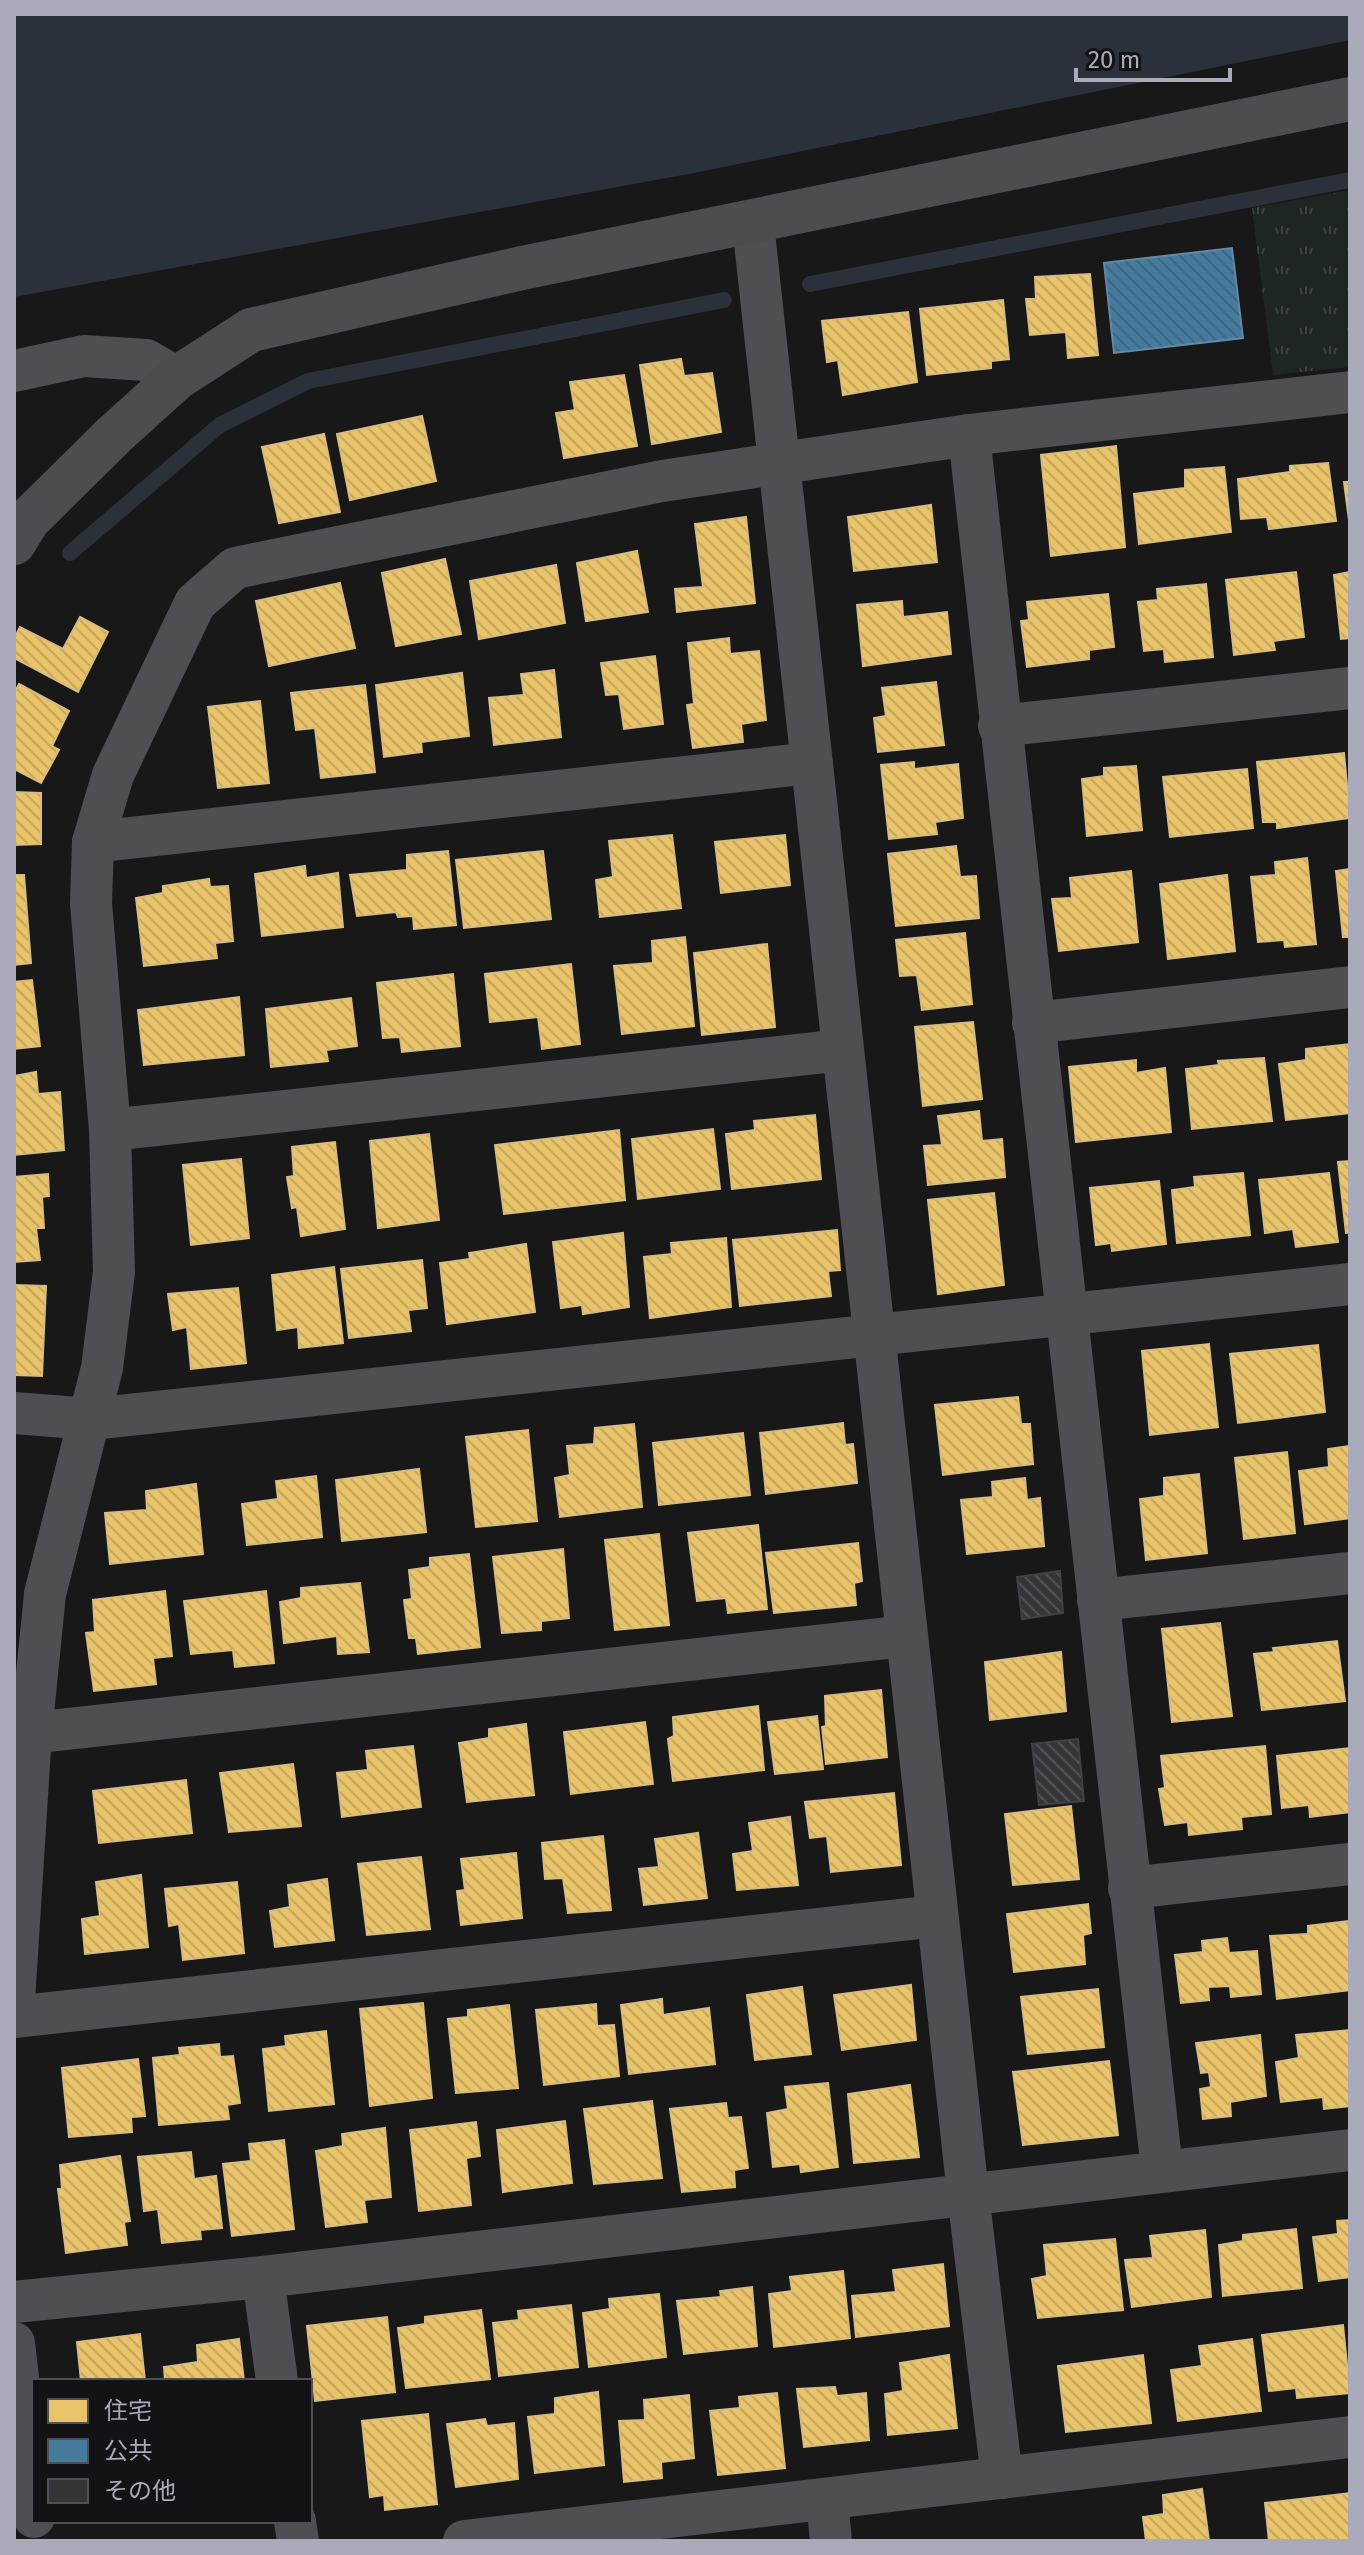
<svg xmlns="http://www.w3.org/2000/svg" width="1364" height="2555" viewBox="0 0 1364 2555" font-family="'Fira Sans','Noto Sans JP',sans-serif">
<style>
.grass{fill:url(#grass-tufts)}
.water{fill:#2b313b}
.homes{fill:url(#homes-back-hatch);stroke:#d6bc82;stroke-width:2}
.public{fill:url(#public-back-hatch);stroke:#6389a6;stroke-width:2}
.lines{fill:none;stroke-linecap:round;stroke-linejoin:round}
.stream{stroke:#2b313b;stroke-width:16}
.building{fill:url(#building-back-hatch);stroke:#414145;stroke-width:2}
.street{stroke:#4e4e53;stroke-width:42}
.secondary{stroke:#4c4d51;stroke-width:44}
</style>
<defs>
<pattern id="grass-tufts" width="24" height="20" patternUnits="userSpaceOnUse" patternTransform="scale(2)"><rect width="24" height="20" fill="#1e2621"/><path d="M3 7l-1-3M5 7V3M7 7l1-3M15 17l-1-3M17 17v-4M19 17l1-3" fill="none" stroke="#3c433f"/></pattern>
<pattern id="homes-back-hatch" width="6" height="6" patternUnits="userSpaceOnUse" patternTransform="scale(2)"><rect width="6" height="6" fill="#e9c46a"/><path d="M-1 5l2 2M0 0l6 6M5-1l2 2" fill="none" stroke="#c5a760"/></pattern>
<pattern id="public-back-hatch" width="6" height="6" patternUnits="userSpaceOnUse" patternTransform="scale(2)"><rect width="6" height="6" fill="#457b9d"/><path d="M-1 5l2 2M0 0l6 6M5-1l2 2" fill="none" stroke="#40657f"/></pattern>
<pattern id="building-back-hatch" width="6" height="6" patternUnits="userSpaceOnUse" patternTransform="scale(2)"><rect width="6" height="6" fill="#353537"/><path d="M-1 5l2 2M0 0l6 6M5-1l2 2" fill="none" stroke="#4f5052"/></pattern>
</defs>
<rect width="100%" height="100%" fill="#181819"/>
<path class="grass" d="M1350,190V367L1273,375L1252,208Z"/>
<path class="water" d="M14,14H1350V40L694,173L14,297Z"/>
<g class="homes">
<path d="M1090,274L1098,355L1068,358L1066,332L1030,335L1026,299H1036L1035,277Z"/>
<path d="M1003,300L1009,359L991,361V368L927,375L920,309Z"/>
<path d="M908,312L917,382L843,395L838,360L827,362L822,321Z"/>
<path d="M681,359L684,376L712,373L721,432L652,444L640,365Z"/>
<path d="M624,375L637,446L564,458L556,413L575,410L570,382Z"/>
<path d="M422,416L436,481L350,500L337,434Z"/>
<path d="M324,434L340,512L279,523L262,447Z"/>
<path d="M1116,446L1125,547L1051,556L1041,455Z"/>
<path d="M1328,463L1336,521L1269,529L1267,517L1241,519L1238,479L1290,472V466Z"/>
<path d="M1224,467L1231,532L1139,544L1134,494L1185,488V470Z"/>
<path d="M1344,482H1350V520H1349Z"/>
<path d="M931,505L937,562L854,571L848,517Z"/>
<path d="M746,517L755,603L677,612L675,589L703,587L695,524Z"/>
<path d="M637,551L648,612L586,621L577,563Z"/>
<path d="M445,559L461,634L396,646L382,573Z"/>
<path d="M556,565L565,623L479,639L470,581Z"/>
<path d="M1296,572L1304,637L1273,641L1275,650L1234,655L1226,580Z"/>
<path d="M1350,572V638L1341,639L1334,575Z"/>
<path d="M340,583L355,648L269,666L256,601Z"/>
<path d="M1206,584L1213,657L1165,662L1164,649L1144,651L1138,602L1158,600L1157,589Z"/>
<path d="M1108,594L1114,647L1089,650V659L1027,667L1021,621L1029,620L1027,602Z"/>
<path d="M902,601L903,617L947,612L951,654L863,666L857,605Z"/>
<path d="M80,617L108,632L78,692L14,658V639L20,627L63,649Z"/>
<path d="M729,638L730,654L759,651L766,720L741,724L743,742L693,748L687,705L694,704L688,643Z"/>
<path d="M655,656L663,724L624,729L619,694L606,695L601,663Z"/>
<path d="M554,670L561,737L494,745L489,698L524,695L521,674Z"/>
<path d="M462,673L469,736L421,742L422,752L384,757L376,685Z"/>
<path d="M936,682L944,745L878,752L874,718L886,716L882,688Z"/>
<path d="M19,684L69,711L52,746L59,750L41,783L14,769V693Z"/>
<path d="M365,685L375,772L321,778L315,728L296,730L291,693Z"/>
<path d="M260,701L269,783L218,788L208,707Z"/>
<path d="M1344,753L1350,818L1277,828V822H1263L1257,762Z"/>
<path d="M914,762V769L958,764L963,818L935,822L937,834L889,839L881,765Z"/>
<path d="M1136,766L1142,830L1087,836L1082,779L1104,776V768Z"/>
<path d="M1247,769L1253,828L1170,837L1163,777Z"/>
<path d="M14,792L41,793V844L14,845Z"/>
<path d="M672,835L681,908L600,917L596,880L613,877L609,841Z"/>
<path d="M785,835L790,885L721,893L715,842Z"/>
<path d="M956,846L960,877L976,876L979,918L896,926L888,854Z"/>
<path d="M448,851L456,925L414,929L413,916L398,917L396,912L357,916L350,875L407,870V855Z"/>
<path d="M543,851L551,919L464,928L456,860Z"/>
<path d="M1307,858L1316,944L1285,947L1284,940L1258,942L1251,877L1276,875L1275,862Z"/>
<path d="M305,866L306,878L338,873L343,927L262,936L255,874Z"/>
<path d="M1350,869V937H1343L1336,871Z"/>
<path d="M1131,871L1138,942L1059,951L1052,899L1072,898L1070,878Z"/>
<path d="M14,875H24L31,963L14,965Z"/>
<path d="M1227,875L1235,951L1168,959L1160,884Z"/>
<path d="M209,879L210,887L228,886L233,941L215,943L217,958L144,966L136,898L163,893V886Z"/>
<path d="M965,933L972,1004L922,1010L917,975L900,976L896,940Z"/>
<path d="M685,937L694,1026L622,1034L614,966L653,963L652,941Z"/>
<path d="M767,944L775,1027L702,1035L694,953Z"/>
<path d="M571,964L580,1044L542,1049L538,1017L490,1022L485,974Z"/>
<path d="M453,974L460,1046L402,1052L400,1037L383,1038L377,983Z"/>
<path d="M32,980L40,1046L14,1049V982Z"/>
<path d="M239,997L244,1055L144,1065L138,1010Z"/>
<path d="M351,998L357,1046L326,1050L328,1061L271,1067L266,1009Z"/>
<path d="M973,1022L982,1099L923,1106L915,1027Z"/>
<path d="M1350,1044V1113L1286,1120L1279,1064L1306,1060V1049Z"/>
<path d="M1264,1058L1272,1121L1192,1129L1186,1069L1219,1065L1218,1061Z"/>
<path d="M1136,1060V1073L1165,1068L1171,1132L1076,1142L1069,1067Z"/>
<path d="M36,1072L38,1094L60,1092L64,1150L14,1155V1076Z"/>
<path d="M979,1111L982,1141L1002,1139L1005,1177L928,1185L924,1146L942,1145L938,1116Z"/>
<path d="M815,1115L821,1179L732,1189L726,1134L755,1130L754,1121Z"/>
<path d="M713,1129L720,1189L638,1199L632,1139Z"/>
<path d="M619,1130L625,1200L504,1214L495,1145Z"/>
<path d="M429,1134L439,1220L378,1228L370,1141Z"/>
<path d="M335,1142L345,1229L301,1236L297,1207L292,1208L287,1177L294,1176L292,1147Z"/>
<path d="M241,1159L249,1238L191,1245L183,1165Z"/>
<path d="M1350,1161V1232L1346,1233L1338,1162Z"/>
<path d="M1243,1173L1250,1235L1177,1243L1172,1190L1195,1187L1194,1177Z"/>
<path d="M1329,1173L1338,1242L1296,1247L1293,1229L1265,1233L1259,1180Z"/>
<path d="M48,1174L49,1196L42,1197L44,1228H36L40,1260L14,1262V1177Z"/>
<path d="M1159,1181L1166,1244L1112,1251L1111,1243L1096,1245L1090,1188Z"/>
<path d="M994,1193L1004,1285L938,1294L928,1200Z"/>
<path d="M837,1230L840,1270L828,1271L831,1296L740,1306L733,1240Z"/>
<path d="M623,1233L629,1307L583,1314L582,1305L561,1308L553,1242Z"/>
<path d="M726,1238L731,1307L650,1318L644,1257L672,1254L671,1243Z"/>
<path d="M526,1244L535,1312L447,1324L440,1263L470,1259L469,1253Z"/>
<path d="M422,1260L427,1308L408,1310L411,1331L349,1338L341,1269Z"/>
<path d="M334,1267L343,1343L299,1348L298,1327L277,1330L272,1275Z"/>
<path d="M14,1285L46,1286L42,1376L14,1375Z"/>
<path d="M238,1288L246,1363L191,1369L187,1327L173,1330L168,1294Z"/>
<path d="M1209,1344L1218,1427L1150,1435L1142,1351Z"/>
<path d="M1318,1345L1325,1412L1238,1423L1230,1354Z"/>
<path d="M1018,1397L1021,1424H1030L1033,1464L943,1475L935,1405Z"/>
<path d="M843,1423L845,1445L853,1444L857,1483L766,1494L760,1433Z"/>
<path d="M634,1424L642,1507L560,1517L555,1478L570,1475L567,1446L594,1444L595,1428Z"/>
<path d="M528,1430L537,1521L476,1527L466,1437Z"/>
<path d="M743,1433L750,1495L659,1505L653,1443Z"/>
<path d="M1350,1446V1518L1305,1524L1299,1471L1329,1467L1328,1449Z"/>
<path d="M1287,1452L1295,1533L1244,1539L1235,1458Z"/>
<path d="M419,1469L426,1532L342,1541L336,1480Z"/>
<path d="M1199,1474L1207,1553L1146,1560L1140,1499L1164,1496V1478Z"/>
<path d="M316,1476L322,1537L247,1545L242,1504L278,1499L276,1481Z"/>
<path d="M1025,1478L1027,1500L1040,1498L1044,1546L967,1554L961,1500L993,1497L992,1482Z"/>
<path d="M196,1484L203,1554L110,1564L105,1513L147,1510L146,1491Z"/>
<path d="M758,1525L767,1609L728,1613L726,1598L697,1601L688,1533Z"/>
<path d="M659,1534L669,1625L615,1630L605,1540Z"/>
<path d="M858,1543L862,1581L854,1583L856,1605L774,1613L766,1553Z"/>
<path d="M563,1549L569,1618L541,1621V1630L502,1633L493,1557Z"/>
<path d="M469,1554L480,1647L418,1654L416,1638H409L404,1600L412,1599L409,1570L430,1567V1558Z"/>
<path d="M360,1583L369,1652L338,1654L337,1636L284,1643L280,1602L301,1598V1588Z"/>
<path d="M165,1591L172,1656L153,1658L156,1684L94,1691L86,1633L95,1632L93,1600Z"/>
<path d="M266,1591L274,1663L235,1667L233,1650L191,1654L184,1601Z"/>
<path d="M1220,1623L1232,1716L1172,1722L1162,1629Z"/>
<path d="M1337,1641L1345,1701L1262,1710L1254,1654L1274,1652L1273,1648Z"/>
<path d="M1061,1652L1066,1711L990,1720L985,1662Z"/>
<path d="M881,1690L887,1757L826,1764L822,1727L826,1726L825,1696Z"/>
<path d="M758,1706L764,1770L673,1781L668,1739L674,1736L673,1717Z"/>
<path d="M817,1716L823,1769L775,1774L768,1722Z"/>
<path d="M645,1722L653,1784L571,1794L564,1732Z"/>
<path d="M526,1724L534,1795L467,1802L459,1743L489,1738V1729Z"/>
<path d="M413,1746L421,1807L342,1817L337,1773L368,1770L366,1751Z"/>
<path d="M1265,1746L1271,1814L1241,1817L1242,1829L1189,1835L1188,1822L1165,1825L1159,1789L1165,1788L1161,1756Z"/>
<path d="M1350,1748V1812L1310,1817L1309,1805L1282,1808L1277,1756Z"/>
<path d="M293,1764L301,1826L229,1832L220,1773Z"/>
<path d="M186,1780L192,1833L99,1843L93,1791Z"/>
<path d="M894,1793L901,1865L831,1872L827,1836L810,1838L805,1802Z"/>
<path d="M1071,1806L1079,1879L1013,1885L1005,1814Z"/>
<path d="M790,1817L798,1885L737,1890L733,1854L753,1851L749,1823Z"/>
<path d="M698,1833L707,1898L644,1905L639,1869L659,1867L655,1839Z"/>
<path d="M603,1836L611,1910L568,1913L563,1878L545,1879L542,1843Z"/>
<path d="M516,1853L522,1918L461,1925L457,1891L465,1890L461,1859Z"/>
<path d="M421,1857L430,1929L367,1935L358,1864Z"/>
<path d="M141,1875L148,1947L85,1954L82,1919L100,1916L96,1882Z"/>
<path d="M327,1879L334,1940L275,1947L270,1911L290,1907L288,1885Z"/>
<path d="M237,1882L244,1953L183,1960L179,1924L169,1926L165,1889Z"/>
<path d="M1088,1904L1091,1933L1083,1935L1085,1964L1014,1972L1007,1914Z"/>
<path d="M1350,1921V1990L1277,1999L1270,1936L1308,1934V1926Z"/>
<path d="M1227,1938L1229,1953L1257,1951L1261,1994L1231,1997L1230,1986L1208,1987L1209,2000L1181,2003L1175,1955L1203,1952L1202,1941Z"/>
<path d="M911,1985L916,2040L842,2050L834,1995Z"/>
<path d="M802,1987L811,2054L755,2060L747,1995Z"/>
<path d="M1098,1989L1104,2047L1028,2054L1021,1997Z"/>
<path d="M662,1999L663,2015L709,2008L715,2064L629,2074L621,2005Z"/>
<path d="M423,2003L432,2098L370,2106L360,2009Z"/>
<path d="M596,2004L597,2026L614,2025L619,2076L544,2085L536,2010Z"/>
<path d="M509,2005L518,2088L456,2093L448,2019L468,2017V2010Z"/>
<path d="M1350,2030V2106L1324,2109L1323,2097L1281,2102L1276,2062L1299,2058L1296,2035Z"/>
<path d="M326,2031L334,2104L269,2111L263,2049L286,2046L285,2036Z"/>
<path d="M1260,2035L1266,2096L1230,2102L1231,2116L1203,2119L1200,2089L1211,2087L1209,2072L1201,2073L1196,2043Z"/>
<path d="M219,2044L220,2057L233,2056L240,2103L227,2105L229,2119L159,2125L153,2058L180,2055L179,2048Z"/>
<path d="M138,2059L145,2116L131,2117L132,2132L69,2137L62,2068Z"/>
<path d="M1109,2061L1118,2135L1023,2145L1013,2072Z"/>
<path d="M828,2083L838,2167L801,2172L800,2164L773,2167L767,2113L788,2109L785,2087Z"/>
<path d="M910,2085L919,2157L854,2163L848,2094Z"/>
<path d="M652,2101L662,2178L594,2184L584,2109Z"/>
<path d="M726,2103L728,2118L741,2117L748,2168L734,2170L735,2187L682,2192L670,2109Z"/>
<path d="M565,2121L572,2183L503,2192L497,2130Z"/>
<path d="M476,2122L480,2156L466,2158L471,2205L419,2211L410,2130Z"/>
<path d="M385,2128L391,2197L364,2200L367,2222L326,2227L316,2151L343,2146L342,2134Z"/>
<path d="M284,2140L294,2229L232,2236L223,2164L251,2161L249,2144Z"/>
<path d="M191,2152L194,2179L216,2176L222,2228L200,2230L201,2239L162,2243L158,2209L144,2211L138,2157Z"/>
<path d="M120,2156L130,2221L124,2222L127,2245L66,2253L58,2189H62L60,2165Z"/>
<path d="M1350,2220V2277L1319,2281L1313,2237L1338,2234L1337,2221Z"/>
<path d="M1296,2229L1302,2288L1223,2296L1219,2245L1243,2241V2235Z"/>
<path d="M1205,2230L1211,2297L1132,2307L1125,2260L1153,2258L1150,2236Z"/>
<path d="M1115,2239L1123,2310L1038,2318L1032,2279L1047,2276L1044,2245Z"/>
<path d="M943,2264L949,2326L856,2337L852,2296L896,2292L893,2270Z"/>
<path d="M843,2271L850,2338L774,2347L769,2294L792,2291L790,2277Z"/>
<path d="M752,2287L757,2346L684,2354L677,2301L721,2297L720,2291Z"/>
<path d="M659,2294L666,2357L589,2367L583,2313L610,2309L609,2299Z"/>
<path d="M571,2305L578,2367L499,2376L493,2323L519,2320L518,2311Z"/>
<path d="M481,2310L490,2379L406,2388L398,2328L425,2324V2317Z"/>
<path d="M387,2317L395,2392L315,2401L307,2326Z"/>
<path d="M1343,2325L1350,2393L1297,2398L1296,2388L1269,2391L1262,2335Z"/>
<path d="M140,2334L145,2381H81L77,2342Z"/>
<path d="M239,2339L244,2381H165L164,2367L198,2362L197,2345Z"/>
<path d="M1252,2339L1261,2411L1178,2421L1171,2370L1202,2366L1199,2346Z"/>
<path d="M949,2355L957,2428L888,2435L885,2394L903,2391L900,2363Z"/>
<path d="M1143,2355L1151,2423L1066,2432L1058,2366Z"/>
<path d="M835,2387L837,2396L866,2393L869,2440L804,2447L797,2389Z"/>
<path d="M598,2392L604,2465L535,2473L528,2417L555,2414V2398Z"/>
<path d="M777,2393L785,2468L718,2475L710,2411L740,2408L739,2397Z"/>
<path d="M689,2395L694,2458L661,2462L662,2478L624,2482L619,2421L645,2420L644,2400Z"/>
<path d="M428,2414L437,2504L385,2510L384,2495L370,2497L362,2421Z"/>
<path d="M485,2419L487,2426L514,2423L518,2479L456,2487L447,2424Z"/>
<path d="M1202,2489L1209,2541H1146L1143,2517L1164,2514L1163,2495Z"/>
<path d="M1350,2493V2541H1269L1265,2503Z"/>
</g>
<path class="public" d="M1232,248L1243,338L1114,353L1104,263Z"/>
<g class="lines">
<g class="stream">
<path d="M810,284L1350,180"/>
<path d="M70,553L220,425L308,381L724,300"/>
</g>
</g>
<g class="building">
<path d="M1060,1571L1063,1613L1022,1619L1017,1577Z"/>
<path d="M1078,1739L1084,1801L1039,1805L1032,1744Z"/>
</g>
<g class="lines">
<g class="street">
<path d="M753,224L968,2194L1002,2478"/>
<path d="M14,371L84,356L146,360L177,378"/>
<path d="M969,435L1162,2170"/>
<path d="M999,726L1350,688"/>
<path d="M93,842L812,763"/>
<path d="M1033,1023L1350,987"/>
<path d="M110,1130L843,1050"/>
<path d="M14,1413L91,1419L1350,1284"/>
<path d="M1098,1600L1350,1573"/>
<path d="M31,1733L906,1636"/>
<path d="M1129,1888L1350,1864"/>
<path d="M14,2001L31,1733L45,1594L102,1368L114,1272L110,1130L91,903L93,842L113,775L195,603L235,568L662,481L969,435L1350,392"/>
<path d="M14,2017L937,1916"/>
<path d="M263,2277L277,2381"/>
<path d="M14,2302L263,2277L1350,2150"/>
<path d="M14,2343L34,2517"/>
<path d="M827,2501L831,2541"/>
<path d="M295,2521L298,2541"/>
<path d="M464,2541L1350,2437"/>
</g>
<path class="secondary" d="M14,543L28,520L114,435L177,378L251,330L522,268L1350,99"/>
</g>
<rect width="1364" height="2555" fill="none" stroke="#a9abba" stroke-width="32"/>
<rect x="32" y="2379" width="280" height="144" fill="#131215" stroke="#4f4f57" stroke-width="2"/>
<rect x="48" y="2399" width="40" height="24" fill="#e9c46a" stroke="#4f4f57" stroke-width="2"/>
<text x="104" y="2419" font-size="24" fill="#a9abba">住宅</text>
<rect x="48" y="2439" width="40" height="24" fill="#457b9d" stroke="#4f4f57" stroke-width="2"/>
<text x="104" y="2459" font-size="24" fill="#a9abba">公共</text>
<rect x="48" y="2479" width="40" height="24" fill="#353537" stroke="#4f4f57" stroke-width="2"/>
<text x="104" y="2499" font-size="24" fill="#a9abba">その他</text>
<path d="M1076 68v12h154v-12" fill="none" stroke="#a9abba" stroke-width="4"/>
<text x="1088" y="68" font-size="24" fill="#a9abba" stroke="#131215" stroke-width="6" paint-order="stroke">20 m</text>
</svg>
